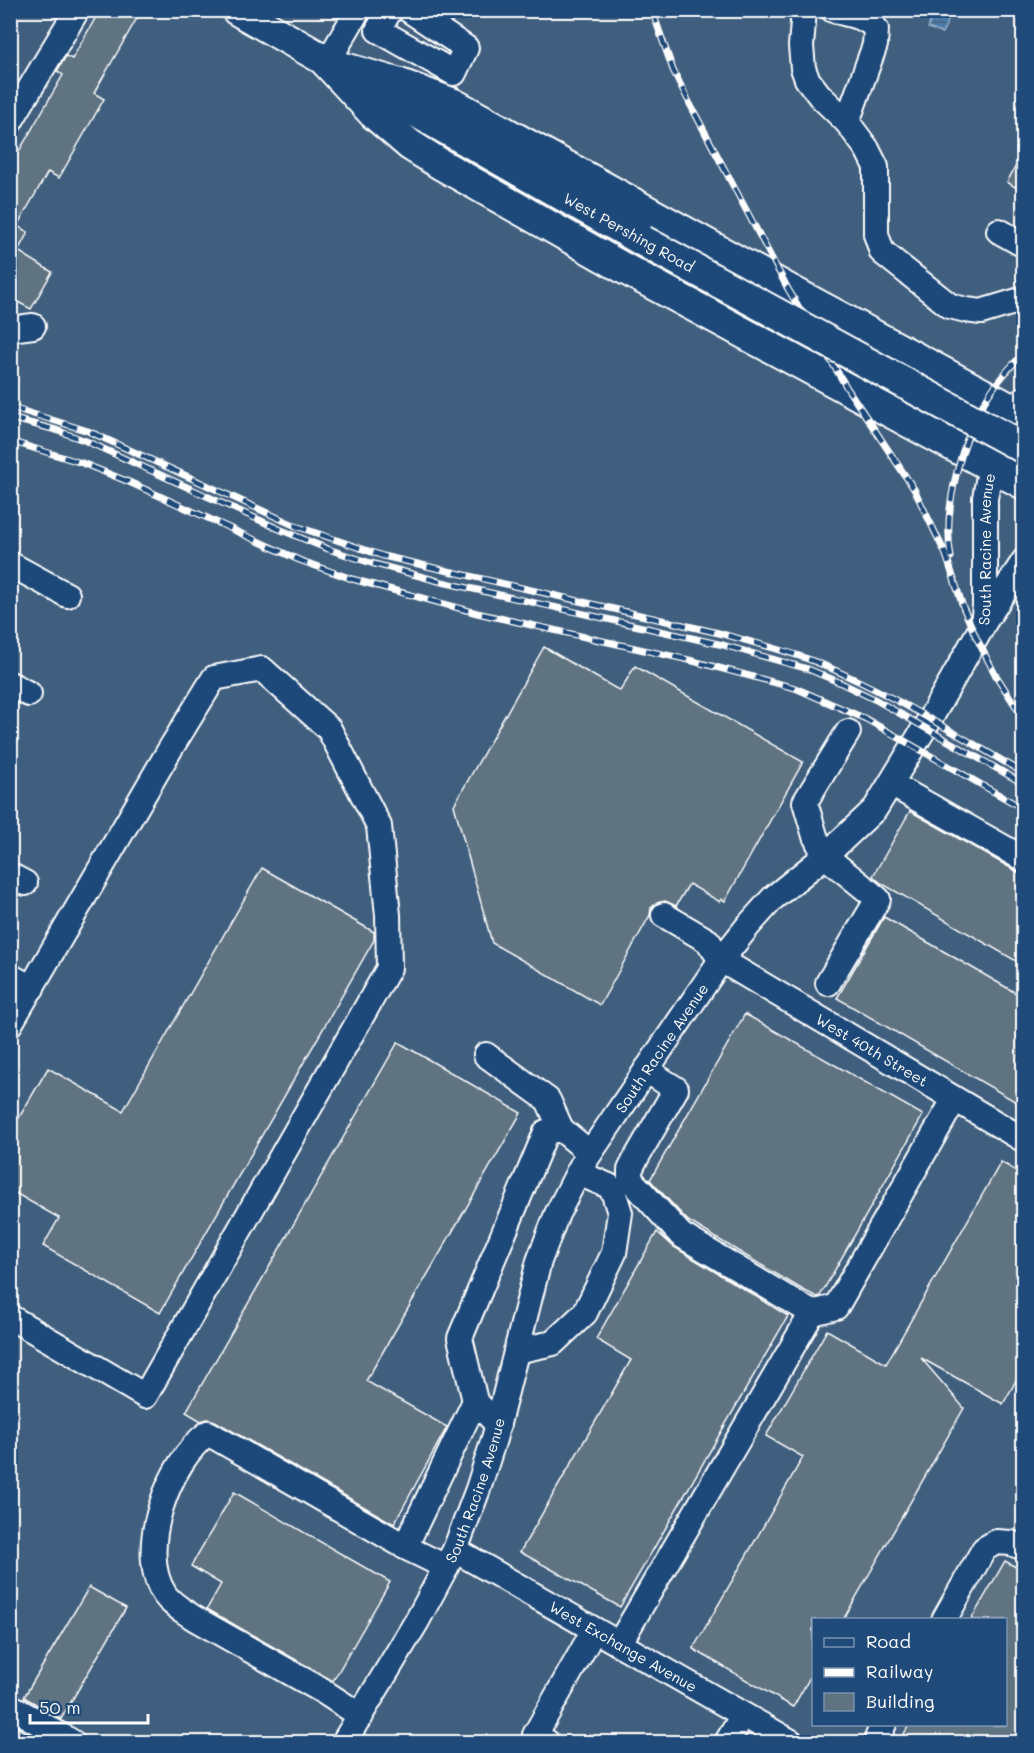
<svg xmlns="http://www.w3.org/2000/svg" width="1034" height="1753" viewBox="0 0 1034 1753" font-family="Mali,sans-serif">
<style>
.built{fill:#405f7e;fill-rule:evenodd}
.water{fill:url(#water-rules);stroke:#92afca;stroke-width:1.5}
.building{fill:#5f7381;stroke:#fff;stroke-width:1.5}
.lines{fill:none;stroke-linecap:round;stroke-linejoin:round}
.minor-casing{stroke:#fff;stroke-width:28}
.major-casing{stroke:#fff;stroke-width:34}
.minor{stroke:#1f4a7a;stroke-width:24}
.major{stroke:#1f4a7a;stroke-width:30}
.rail-casing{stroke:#fff;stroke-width:7}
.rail{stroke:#1f4a7a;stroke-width:4.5;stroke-dasharray:14;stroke-linecap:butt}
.major-bridge-casing{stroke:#fff;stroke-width:34;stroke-linecap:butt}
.major-bridge{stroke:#1f4a7a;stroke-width:30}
.labels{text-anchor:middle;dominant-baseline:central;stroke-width:5;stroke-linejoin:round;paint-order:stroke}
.street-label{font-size:15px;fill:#fff;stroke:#1f4a7a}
</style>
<defs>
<pattern id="water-rules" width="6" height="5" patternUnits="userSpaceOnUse" patternTransform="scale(1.5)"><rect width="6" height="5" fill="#4a79a6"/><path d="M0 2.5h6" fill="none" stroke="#4b6279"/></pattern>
</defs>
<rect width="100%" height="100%" fill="#32567c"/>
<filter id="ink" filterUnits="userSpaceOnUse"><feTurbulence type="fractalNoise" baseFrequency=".0167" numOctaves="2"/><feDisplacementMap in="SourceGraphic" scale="12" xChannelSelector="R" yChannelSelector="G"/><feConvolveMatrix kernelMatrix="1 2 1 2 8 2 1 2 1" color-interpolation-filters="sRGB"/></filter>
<g filter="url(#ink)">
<path class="built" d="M934,10L928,28L942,33L953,11H1023V1742H11V11ZM814,1620H1006V1724H814Z"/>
<path class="water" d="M934,11H953L942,33L928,28Z"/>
<g class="building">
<path d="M100,10H124L137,18L94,93L104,99L59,178L48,172L17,226L28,232L18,251L52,272L31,309L10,298V167L63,75L57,71L66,56L72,59Z"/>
<path d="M1023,153V192L1007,182Z"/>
<path d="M544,647L620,691L635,666L803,762L725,901L721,899L720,902L689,884L676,906L665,901L657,903L651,908L650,915L600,1005L492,943L454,805Z"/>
<path d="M910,811L1023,875V965L881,883L873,876Z"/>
<path d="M262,868L374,932V940L160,1313L43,1246L59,1218L10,1190V1133L48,1068L123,1111Z"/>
<path d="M884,917L1023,997V1106L837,998Z"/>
<path d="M745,1014L923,1115L820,1296L817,1297L803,1290L688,1221L650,1180Z"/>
<path d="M398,1042L521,1113L366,1381L447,1427L394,1524L215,1421L207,1419L201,1421L186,1412Z"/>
<path d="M1001,1162L1023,1175V1368L1003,1404L921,1358L964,1408L843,1620H813V1672L793,1707L693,1649L803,1457L766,1436L827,1330L886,1364Z"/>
<path d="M657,1232L674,1247L788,1316L620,1607L520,1552L631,1360L596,1339Z"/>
<path d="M234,1492L390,1582L333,1681L207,1609L221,1584L191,1566Z"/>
<path d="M1005,1561L1023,1571V1743H899L909,1725H1005V1620H971Z"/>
<path d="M89,1587L126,1608L61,1719L24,1697Z"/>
<path d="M10,1723L44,1743H10Z"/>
</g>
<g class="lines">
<defs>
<g id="minor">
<path d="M390,10L378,30L454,73L466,48L409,10"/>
<path d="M804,10L801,46L803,68L807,79L820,96L847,122L867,149L876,167V234L882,252L950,306L966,310L981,312L1024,299"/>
<path d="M833,10C848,15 867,16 876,29L875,45L847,122"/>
<path d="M327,63L358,10"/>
<path d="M10,122L77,10"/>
<path d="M999,231L1024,245"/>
<path d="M10,329L33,326"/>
<path d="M10,564L67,595"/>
<path d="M985,621L1024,561"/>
<path d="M10,684L29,694"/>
<path d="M891,784L1024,859"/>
<path d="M10,875L25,883"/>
<path id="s1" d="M664,915L708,941L721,960L1024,1140"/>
<path d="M10,976L32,988"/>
<path d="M828,983L878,899L825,856L815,836L805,802L848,732"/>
<path d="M10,1024L169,751L214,678L262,669L329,729L379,826L388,915L389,968L145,1396L10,1317"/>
<path d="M486,1055L548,1100L561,1129"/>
<path d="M646,1070L676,1089L635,1160L630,1170V1179L681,1235L812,1313L836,1307L954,1100"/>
<path d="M516,1351L553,1343L585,1313L614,1253L620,1213L614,1194L609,1186L578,1173"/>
<path d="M498,1425L475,1401L460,1338L546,1132L561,1129L590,1153"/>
<path d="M405,1547L475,1401"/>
<path id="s2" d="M455,1550L791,1742"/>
<path d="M944,1620L984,1549L996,1542L1011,1543L1024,1548"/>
<path d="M619,1644L812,1313"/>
<path d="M10,1706L72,1742"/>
<path d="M361,1716L321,1690L194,1618C184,1611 172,1605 165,1595C135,1551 169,1461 208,1433L411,1550L446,1567"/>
<path d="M878,1736L884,1724"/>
<path id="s3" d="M344,1742L417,1621L455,1550L478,1489L494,1439L539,1261L557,1214L582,1165L721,960L748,926L773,898L825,856L875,809L930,719L983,625L985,606V498L991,465L1015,411L1024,399"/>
<path d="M547,1742L535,1735L594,1630"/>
<path d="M727,1742L743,1715"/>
</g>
<g id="major">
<path d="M237,10L643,241"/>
<path d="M327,63L374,114L410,145L442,165L625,269L1024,484"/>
<path d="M327,63L400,84L454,104L788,289L1024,416"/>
</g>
</defs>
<use href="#minor" class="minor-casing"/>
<use href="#major" class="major-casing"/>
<use href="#minor" class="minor"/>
<use href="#major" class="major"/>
<defs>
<g id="rail">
<path d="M652,10L673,70L690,104L788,289L847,388L914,489L946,555L963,607L976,637L995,674L1024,719"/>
<path d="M10,407L88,431L296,526L383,556L723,634C754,643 786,650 816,662C889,692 955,734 1024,773"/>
<path d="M10,418L56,430L86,441L279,529L328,549L371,563L442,582L723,645L808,669L841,683L876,700L1024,784"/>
<path d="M10,441L82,463L129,482L299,560L352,579L477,613L689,660L795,688L866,719L1024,809"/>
<path d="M951,557C942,509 962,437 988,396C998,380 1011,366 1024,353"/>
</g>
</defs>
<use href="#rail" class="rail-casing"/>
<use href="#rail" class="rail"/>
<defs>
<path id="major-bridge" d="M643,241L1024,448"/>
</defs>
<use href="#major-bridge" class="major-bridge-casing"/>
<use href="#major-bridge" class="major-bridge"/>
</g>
</g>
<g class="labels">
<g class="street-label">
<text transform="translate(629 232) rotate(29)">West Pershing Road</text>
<text stroke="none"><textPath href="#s3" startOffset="1382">South Racine Avenue</textPath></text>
<text stroke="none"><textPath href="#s3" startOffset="770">South Racine Avenue</textPath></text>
<text stroke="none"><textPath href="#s1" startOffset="250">West 40th Street</textPath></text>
<text stroke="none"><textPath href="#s3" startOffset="285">South Racine Avenue</textPath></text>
<text stroke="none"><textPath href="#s2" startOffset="194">West Exchange Avenue</textPath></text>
</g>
</g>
<rect width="1034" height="1753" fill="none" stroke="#1f4a7a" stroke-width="36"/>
<rect x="18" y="18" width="998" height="1717" fill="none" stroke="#fff" stroke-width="2" filter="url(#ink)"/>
<rect x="812" y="1618" width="195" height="108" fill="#1f4a7a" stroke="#7992af" stroke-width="1.5"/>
<rect x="824" y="1638" width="30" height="9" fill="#1f4a7a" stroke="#7992af" stroke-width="1.5"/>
<text x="866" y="1648" font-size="18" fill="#ffffff">Road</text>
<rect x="824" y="1668" width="30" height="9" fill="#ffffff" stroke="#7992af" stroke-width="1.5"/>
<text x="866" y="1678" font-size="18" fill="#ffffff">Railway</text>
<rect x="824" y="1693" width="30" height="18" fill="#5f7381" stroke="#7992af" stroke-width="1.5"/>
<text x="866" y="1708" font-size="18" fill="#ffffff">Building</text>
<path d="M30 1714v9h118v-9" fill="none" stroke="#ffffff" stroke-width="3"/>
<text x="39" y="1714" font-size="18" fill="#ffffff" stroke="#1f4a7a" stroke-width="4.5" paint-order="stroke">50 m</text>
</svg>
